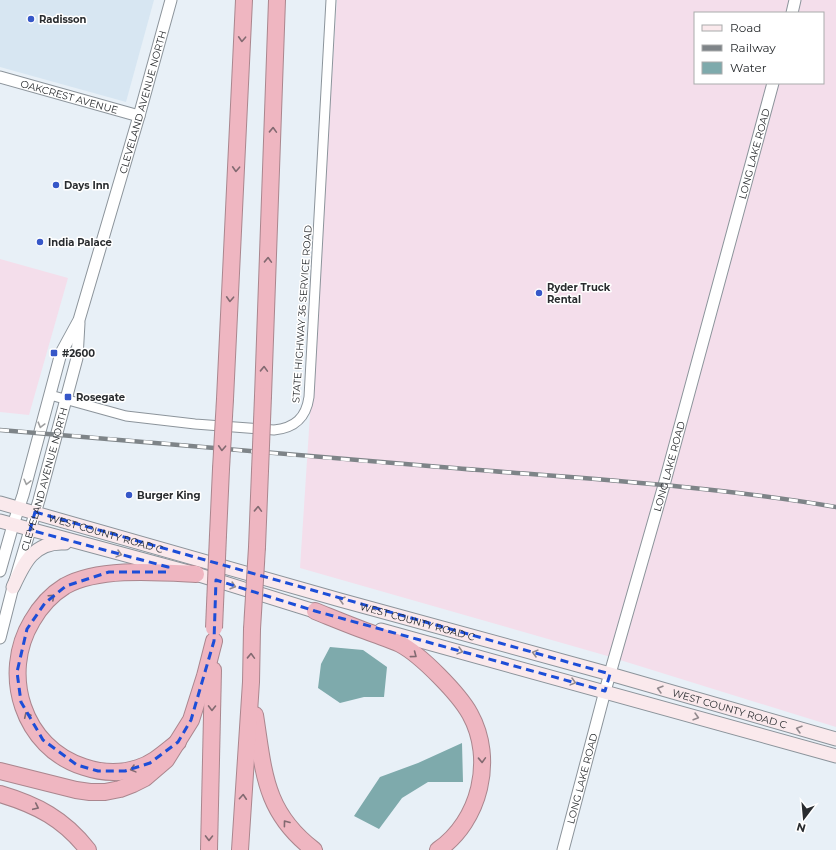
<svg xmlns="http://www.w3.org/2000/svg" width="836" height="850" viewBox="0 0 836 850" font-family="Montserrat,sans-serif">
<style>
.built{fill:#d7e6f2}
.industrial{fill:#f4deeb;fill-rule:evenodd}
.water{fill:#7eaaac}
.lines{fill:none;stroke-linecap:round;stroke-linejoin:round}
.minor-casing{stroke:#8c949b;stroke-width:11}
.tertiary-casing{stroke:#8c949b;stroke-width:13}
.secondary-casing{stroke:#8c949b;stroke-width:15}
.motorway-casing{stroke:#aa868e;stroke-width:18}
.minor{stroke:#fff;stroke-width:9}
.tertiary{stroke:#fff;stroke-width:11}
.secondary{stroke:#fae9ec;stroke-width:13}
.motorway{stroke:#efb6c1;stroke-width:16}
.rail-casing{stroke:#7e8488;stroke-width:4.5}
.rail{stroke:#fff;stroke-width:3;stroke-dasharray:9;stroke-linecap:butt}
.motorway-bridge-casing{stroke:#aa868e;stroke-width:18;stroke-linecap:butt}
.motorway-bridge{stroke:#efb6c1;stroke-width:16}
.oneway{stroke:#826a71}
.oneway2{stroke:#9fa0a1}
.oneway3{stroke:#928a8e}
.marked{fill:none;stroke:#1d4ed8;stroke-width:3;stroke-dasharray:8 5;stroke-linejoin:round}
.poi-dot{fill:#3657c8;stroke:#fff;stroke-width:1.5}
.labels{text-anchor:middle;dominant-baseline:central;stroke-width:3;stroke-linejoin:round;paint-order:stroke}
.poi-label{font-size:10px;font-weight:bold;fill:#292c2f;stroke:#fff;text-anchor:start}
.street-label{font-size:10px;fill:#292c2f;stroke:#fff}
</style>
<rect width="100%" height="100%" fill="#e8f0f7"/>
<path class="built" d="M0,0H154L126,102L0,67Z"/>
<g class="industrial">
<path d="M337,0H836V727L604,655L300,568ZM695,13H823V83H695Z"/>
<path d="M0,259L68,278L29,415L0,412Z"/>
</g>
<g class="water">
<path d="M330,647L363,650L387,667L384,697H364L340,703L318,688L321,664Z"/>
<path d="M462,743L463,782H428L402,798L379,829L354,816L380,777L418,763Z"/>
</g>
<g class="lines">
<defs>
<path id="minor" d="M50,395L126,416L195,424L274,430C295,428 306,418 309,397L331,0"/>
<g id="tertiary">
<path d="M792,13L795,0"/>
<path id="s1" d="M0,77L139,116"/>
<path id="s2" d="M0,571L13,525L23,495L61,353L79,320L139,116L171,0"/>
<path id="s3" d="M0,638L13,587L39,500L77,358L79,323"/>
<path id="s4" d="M563,850L605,691L664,485L773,83"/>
</g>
<g id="secondary">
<path id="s5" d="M0,503L340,600L610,674L836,739"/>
<path d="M0,521L196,574L324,614"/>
<path d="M13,587C24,563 34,541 65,543"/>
<path d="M381,630L836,756"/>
</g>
<g id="motorway">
<path d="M263,396L277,0"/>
<path d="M225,399L244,0"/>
<path d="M218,535L221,469"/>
<path d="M257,547L260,471"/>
<path d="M315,611C335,619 354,627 374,634C382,637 392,640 400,644C421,655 459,694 470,714C495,759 480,821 438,850"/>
<path d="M255,715C264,772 264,812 314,850"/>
<path d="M178,742C165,752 154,763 138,768C120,774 102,773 84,767C23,748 0,674 32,621C40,607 52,594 65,586C99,567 158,572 196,574"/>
<path d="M0,771L76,790L90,792H105L120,789L133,784L145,778L166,760L191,720L205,676L214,641"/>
<path d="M0,794C37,805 64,819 88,850"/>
<path d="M209,850L213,670"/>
<path d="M240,850L251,682L252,629"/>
</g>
</defs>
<use href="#minor" class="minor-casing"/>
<use href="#tertiary" class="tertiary-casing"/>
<use href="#secondary" class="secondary-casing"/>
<use href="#motorway" class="motorway-casing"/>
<use href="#minor" class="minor"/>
<use href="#tertiary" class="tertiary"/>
<use href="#secondary" class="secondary"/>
<use href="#motorway" class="motorway"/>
<defs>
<path id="rail" d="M0,430C147,441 294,456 441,467C573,478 706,485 836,507"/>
</defs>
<use href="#rail" class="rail-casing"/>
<use href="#rail" class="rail"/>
<defs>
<g id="motorway-bridge">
<path d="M221,469L225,399"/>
<path d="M260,471L263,396"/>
<path d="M214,628L218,535"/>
<path d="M252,629L257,547"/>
</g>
</defs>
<use href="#motorway-bridge" class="motorway-bridge-casing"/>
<use href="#motorway-bridge" class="motorway-bridge"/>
</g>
<defs><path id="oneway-chevron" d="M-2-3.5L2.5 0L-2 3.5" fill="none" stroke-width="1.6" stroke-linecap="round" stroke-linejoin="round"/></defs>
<g class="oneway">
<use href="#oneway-chevron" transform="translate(242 39) rotate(93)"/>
<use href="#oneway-chevron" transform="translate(273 130) rotate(-88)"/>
<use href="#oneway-chevron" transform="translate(236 169) rotate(93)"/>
<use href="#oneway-chevron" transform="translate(268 260) rotate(-88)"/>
<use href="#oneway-chevron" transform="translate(230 299) rotate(93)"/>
<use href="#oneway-chevron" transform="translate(264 369) rotate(-88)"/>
<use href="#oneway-chevron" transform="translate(222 448) rotate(93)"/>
<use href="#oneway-chevron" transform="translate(258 509) rotate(-88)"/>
<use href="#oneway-chevron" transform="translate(52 597) rotate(-42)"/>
<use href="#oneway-chevron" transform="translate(414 655) rotate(37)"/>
<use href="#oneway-chevron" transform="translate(251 656) rotate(-88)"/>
<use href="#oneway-chevron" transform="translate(212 708) rotate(91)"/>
<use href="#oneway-chevron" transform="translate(27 715) rotate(-115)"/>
<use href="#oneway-chevron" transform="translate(482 760) rotate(88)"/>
<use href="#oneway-chevron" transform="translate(133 769) rotate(165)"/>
<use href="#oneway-chevron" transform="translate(243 797) rotate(-86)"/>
<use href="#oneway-chevron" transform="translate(36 807) rotate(25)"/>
<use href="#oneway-chevron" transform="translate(286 823) rotate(-127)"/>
<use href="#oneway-chevron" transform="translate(209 838) rotate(91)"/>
</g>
<g class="oneway2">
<use href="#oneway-chevron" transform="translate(41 425) rotate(105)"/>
<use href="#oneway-chevron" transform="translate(27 482) rotate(104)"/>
</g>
<g class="oneway3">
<use href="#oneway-chevron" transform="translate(119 554) rotate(15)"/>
<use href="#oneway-chevron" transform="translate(233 586) rotate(17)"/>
<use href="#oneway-chevron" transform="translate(342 600) rotate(-164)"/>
<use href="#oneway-chevron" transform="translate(460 651) rotate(15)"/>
<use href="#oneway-chevron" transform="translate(535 653) rotate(-165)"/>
<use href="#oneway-chevron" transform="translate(573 682) rotate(15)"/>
<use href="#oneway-chevron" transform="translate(660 689) rotate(-164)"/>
<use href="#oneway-chevron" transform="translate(696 717) rotate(16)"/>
<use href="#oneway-chevron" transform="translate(799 729) rotate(-164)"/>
</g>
<path class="marked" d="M35,512L610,674L605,691L315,611L216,580L214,641L191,720L178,742L150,763L125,771H98L77,765L43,740L21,702L17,672L27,629L45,603L66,586L109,572H167L168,567L30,530Z"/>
<g class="poi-dot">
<circle cx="31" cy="19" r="4"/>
<circle cx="56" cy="185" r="4"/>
<circle cx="40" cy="242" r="4"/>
<circle cx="539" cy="293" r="4"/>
<rect x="50" y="349" width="8" height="8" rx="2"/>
<rect x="64" y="393" width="8" height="8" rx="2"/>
<circle cx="129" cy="495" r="4"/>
</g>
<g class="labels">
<g class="poi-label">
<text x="39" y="19">Radisson</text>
<text x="64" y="185">Days Inn</text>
<text x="48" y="242">India Palace</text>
<text x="547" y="287">Ryder Truck<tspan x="547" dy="12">Rental</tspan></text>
<text x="62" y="353">#2600</text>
<text x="76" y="397">Rosegate</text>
<text x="137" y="495">Burger King</text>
</g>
<g class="street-label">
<text stroke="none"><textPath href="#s1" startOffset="72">OAKCREST AVENUE</textPath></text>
<text stroke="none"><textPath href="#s2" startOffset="491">CLEVELAND AVENUE NORTH</textPath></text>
<text stroke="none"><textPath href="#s4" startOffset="722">LONG LAKE ROAD</textPath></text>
<text transform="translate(302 314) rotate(-86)">STATE HIGHWAY 36 SERVICE ROAD</text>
<text stroke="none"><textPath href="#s4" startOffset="398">LONG LAKE ROAD</textPath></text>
<text stroke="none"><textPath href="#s3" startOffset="165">CLEVELAND AVENUE NORTH</textPath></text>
<text stroke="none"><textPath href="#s5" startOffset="110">WEST COUNTY ROAD C</textPath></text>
<text stroke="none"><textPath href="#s5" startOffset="434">WEST COUNTY ROAD C</textPath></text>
<text stroke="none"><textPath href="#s5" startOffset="758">WEST COUNTY ROAD C</textPath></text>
<text stroke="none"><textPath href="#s4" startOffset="74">LONG LAKE ROAD</textPath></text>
</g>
</g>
<rect x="694" y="12" width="130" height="72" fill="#ffffff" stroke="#a9abac"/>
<rect x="702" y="25" width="20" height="6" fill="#fae9ec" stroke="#a9abac"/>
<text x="730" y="32" font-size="12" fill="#292c2f">Road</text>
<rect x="702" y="45" width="20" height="6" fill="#7e8488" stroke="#a9abac"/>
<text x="730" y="52" font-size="12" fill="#292c2f">Railway</text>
<rect x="702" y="62" width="20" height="12" fill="#7eaaac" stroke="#a9abac"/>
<text x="730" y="72" font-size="12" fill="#292c2f">Water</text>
<g transform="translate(804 818) rotate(196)" stroke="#ffffff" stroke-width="3" paint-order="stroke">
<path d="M0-3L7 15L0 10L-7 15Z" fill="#292c2f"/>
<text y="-6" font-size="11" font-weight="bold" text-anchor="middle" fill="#292c2f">N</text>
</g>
</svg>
